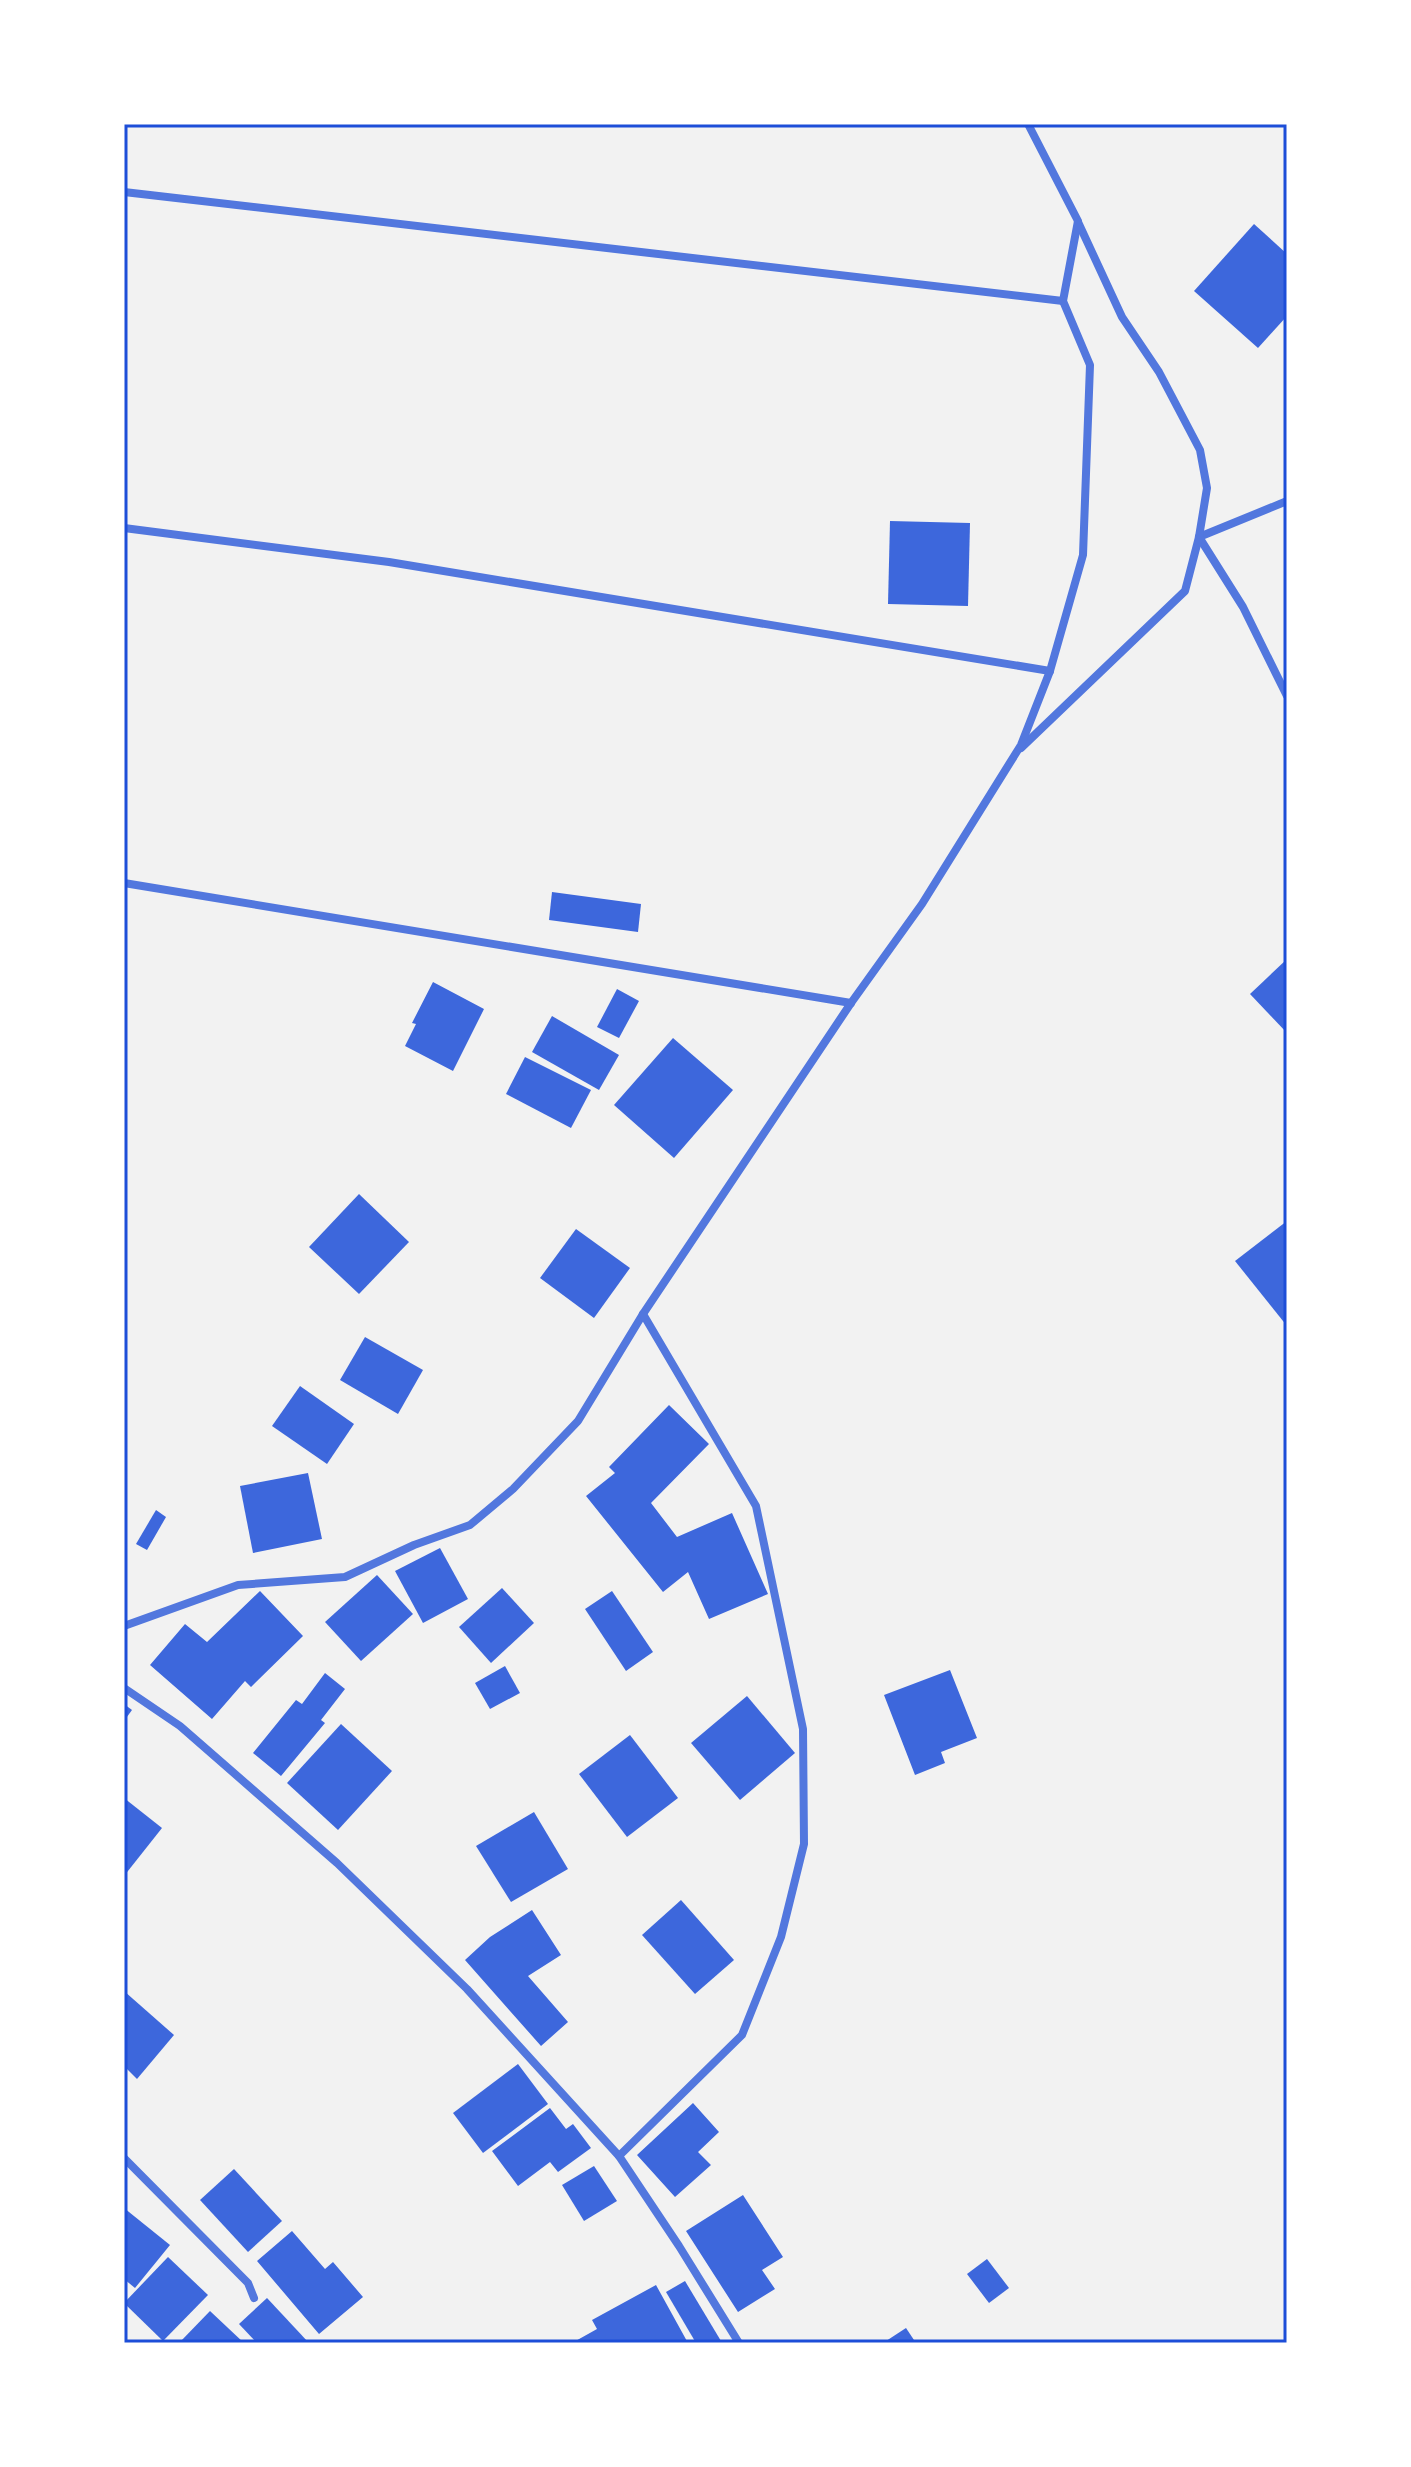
<svg xmlns="http://www.w3.org/2000/svg" width="1411" height="2467" viewBox="0 0 1411 2467" font-family="'Noto Sans',sans-serif">
<style>
.building{fill:#3d67dc}
.lines{fill:none;stroke-linecap:round;stroke-linejoin:round}
.minor{stroke:#5277de;stroke-width:8}
.neatline{fill:none;stroke:#1d4ed8;stroke-width:3}
</style>
<rect width="100%" height="100%" fill="#f2f2f2"/>
<g class="building">
<path d="M1254,224L1287,254V316L1258,348L1194,291Z"/>
<path d="M890,521L970,523L968,606L888,604Z"/>
<path d="M552,892L641,904L638,932L549,920Z"/>
<path d="M1287,959V1033L1250,994Z"/>
<path d="M433,982L484,1009L453,1071L405,1046L416,1024L412,1023Z"/>
<path d="M617,989L639,1001L619,1038L597,1027Z"/>
<path d="M552,1016L619,1055L599,1090L532,1052Z"/>
<path d="M673,1038L733,1090L674,1158L614,1105Z"/>
<path d="M525,1057L591,1090L571,1128L506,1094Z"/>
<path d="M359,1194L409,1242L359,1294L309,1247Z"/>
<path d="M1287,1221V1326L1235,1261Z"/>
<path d="M576,1229L630,1268L594,1318L540,1278Z"/>
<path d="M365,1337L423,1370L398,1414L340,1380Z"/>
<path d="M300,1386L354,1424L327,1464L272,1426Z"/>
<path d="M669,1405L709,1444L651,1503L677,1537L732,1513L768,1594L709,1619L688,1572L663,1592L586,1496L615,1473L609,1467Z"/>
<path d="M308,1473L322,1539L253,1553L240,1486Z"/>
<path d="M156,1510L166,1517L147,1550L136,1544Z"/>
<path d="M440,1548L468,1599L423,1623L395,1571Z"/>
<path d="M377,1575L413,1614L361,1661L325,1622Z"/>
<path d="M502,1588L534,1623L491,1663L459,1627Z"/>
<path d="M260,1591L303,1636L251,1687L245,1681L212,1719L150,1665L185,1624L207,1642Z"/>
<path d="M612,1591L653,1652L626,1671L585,1609Z"/>
<path d="M505,1666L520,1693L490,1709L475,1683Z"/>
<path d="M950,1670L977,1738L941,1752L945,1763L915,1775L884,1695Z"/>
<path d="M325,1673L345,1689L321,1720L325,1723L281,1776L253,1753L296,1700L302,1704Z"/>
<path d="M747,1696L795,1753L740,1800L691,1743Z"/>
<path d="M124,1704L132,1710L124,1721Z"/>
<path d="M341,1724L392,1771L338,1830L287,1783Z"/>
<path d="M630,1735L678,1798L627,1837L579,1774Z"/>
<path d="M124,1798L162,1828L124,1876Z"/>
<path d="M534,1812L568,1869L511,1902L476,1846Z"/>
<path d="M681,1900L734,1960L695,1994L642,1935Z"/>
<path d="M532,1910L561,1955L528,1976L568,2022L541,2046L465,1960L490,1937Z"/>
<path d="M124,1991L174,2035L137,2079L124,2066Z"/>
<path d="M518,2064L548,2104L483,2153L453,2113Z"/>
<path d="M693,2103L719,2132L698,2152L711,2165L675,2197L637,2155Z"/>
<path d="M550,2108L566,2129L573,2124L591,2148L558,2172L550,2162L518,2186L492,2151Z"/>
<path d="M594,2166L617,2201L584,2221L562,2185Z"/>
<path d="M234,2169L282,2221L248,2252L200,2200Z"/>
<path d="M743,2195L783,2257L762,2270L775,2289L738,2312L686,2231Z"/>
<path d="M124,2208L170,2245L135,2288L124,2279Z"/>
<path d="M292,2231L325,2269L333,2262L363,2297L319,2334L257,2261Z"/>
<path d="M168,2257L208,2295L163,2341L124,2303Z"/>
<path d="M987,2259L1009,2288L989,2303L967,2274Z"/>
<path d="M685,2281L721,2341L717,2343H696L666,2292Z"/>
<path d="M656,2285L688,2343H572L597,2329L592,2320Z"/>
<path d="M267,2298L309,2343H257L239,2324Z"/>
<path d="M210,2311L244,2343H179Z"/>
<path d="M906,2328L916,2343H883Z"/>
</g>
<g class="lines">
<g class="minor">
<path d="M124,192L1063,301"/>
<path d="M1287,501L1199,537L1243,607L1287,696"/>
<path d="M124,528L389,562L1050,671"/>
<path d="M1021,748L1185,591L1199,537L1207,488L1200,450L1159,372L1122,317L1078,222"/>
<path d="M124,883L851,1003"/>
<path d="M124,1626L238,1585L345,1577L414,1545L470,1525L513,1489L578,1421L643,1314L851,1003L922,904L1021,745L1050,671L1083,555L1090,365L1063,301L1078,221L1028,124"/>
<path d="M124,1688L180,1726L337,1863L467,1989L619,2156L679,2246L739,2343"/>
<path d="M619,2156L742,2035L781,1937L804,1844L803,1729L756,1506L643,1314"/>
<path d="M124,2158L248,2283L254,2298"/>
</g>
</g>
<rect width="1411" height="2467" fill="none" stroke="#ffffff" stroke-width="252"/>
<rect x="126" y="126" width="1159" height="2215" class="neatline"/>
</svg>
